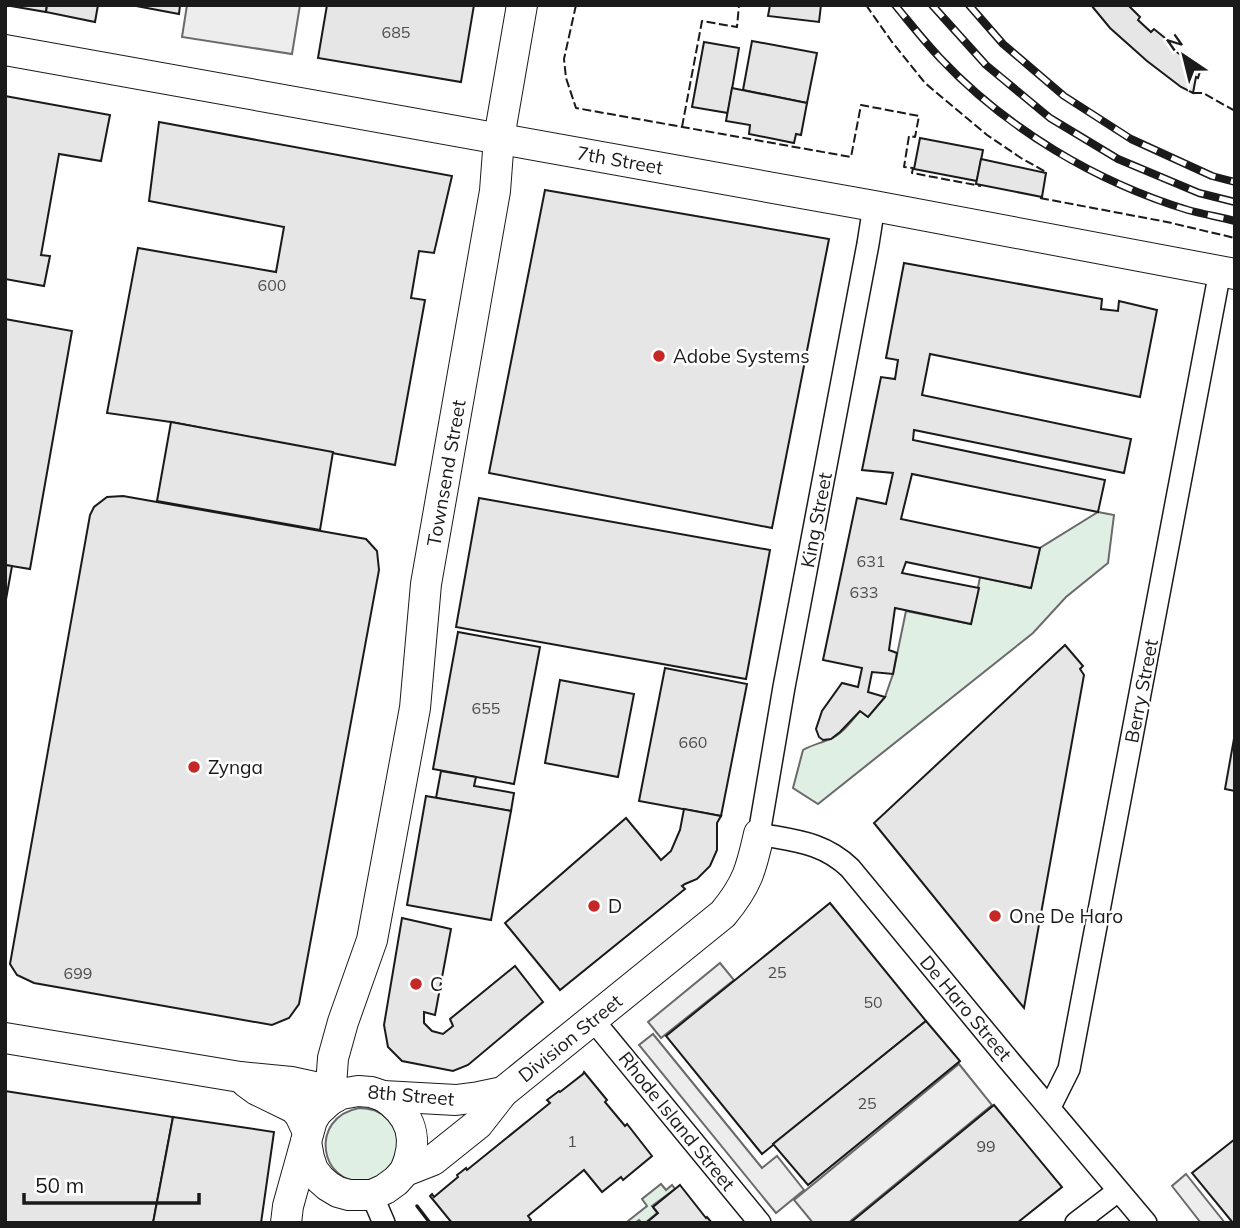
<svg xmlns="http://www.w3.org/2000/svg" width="1240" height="1228" viewBox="0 0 1240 1228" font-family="Mulish,sans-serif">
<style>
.green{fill:#e0efe3;stroke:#6a6a6a;stroke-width:2}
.parking{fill:#ededed;stroke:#6a6a6a;stroke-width:2}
.building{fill:#e6e6e6;stroke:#1a1a1a;stroke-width:2}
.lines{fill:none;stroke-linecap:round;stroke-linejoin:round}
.street-casing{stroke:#1a1a1a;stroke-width:24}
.secondary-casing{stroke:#1a1a1a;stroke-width:32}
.street{stroke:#fff;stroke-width:21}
.secondary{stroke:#fff;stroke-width:30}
.rail-casing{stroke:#1a1a1a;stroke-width:8}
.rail{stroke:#fff;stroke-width:5;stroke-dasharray:16;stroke-linecap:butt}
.fence{stroke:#1a1a1a;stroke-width:2;stroke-dasharray:9 3.5;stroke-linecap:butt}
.wall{stroke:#1a1a1a;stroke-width:3.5}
.poi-dot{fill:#c62828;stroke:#fff;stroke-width:2.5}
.labels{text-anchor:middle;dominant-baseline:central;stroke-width:5;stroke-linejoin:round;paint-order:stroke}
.number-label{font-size:16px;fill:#4d4d4d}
.street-label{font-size:19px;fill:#1a1a1a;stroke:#fff}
.poi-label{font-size:19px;fill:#1a1a1a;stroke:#fff;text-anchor:start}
</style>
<rect width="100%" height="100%" fill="#fff"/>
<g class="green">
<path d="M1098,512L1114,515L1108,563L1066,597L1033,633L818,804L793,788L803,750C812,745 821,743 830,739C842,735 852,720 860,711L868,717L885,697L893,674L906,611L971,624L980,577L1031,588L1040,548Z"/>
<path d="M359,1108C409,1108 411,1176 364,1181C320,1185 308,1118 359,1108Z"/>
<path d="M661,1184L666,1190L672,1185L675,1189L652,1206L657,1213L645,1223H642L639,1220L635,1223H630L628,1221L647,1206L642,1199Z"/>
</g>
<g class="parking">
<path d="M187,5H300L292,54L182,37Z"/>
<path d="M720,963L734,980L661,1038L648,1022Z"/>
<path d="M653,1034L762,1168L777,1156L804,1190L776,1213L639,1045Z"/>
<path d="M959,1064L992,1105L848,1223H813L794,1200Z"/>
<path d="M1186,1174L1225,1223H1201L1172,1186Z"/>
</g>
<g class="building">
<path d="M5,5H47L46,12Z"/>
<path d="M47,5H98L95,22L46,12Z"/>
<path d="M131,5H180L179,14Z"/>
<path d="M327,5H474L461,82L318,58Z"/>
<path d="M770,5H821L819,22L768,16Z"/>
<path d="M1091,5H1128L1140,17L1138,20L1151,32L1154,29L1176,47L1174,50L1188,60L1190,57L1202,65L1198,78L1196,77L1193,93L1181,87L1147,61L1110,28Z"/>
<path d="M752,41L817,53L807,103L743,90Z"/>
<path d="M704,42L739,48L728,113L692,107Z"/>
<path d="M732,88L807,103L801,135L796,134L794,143L749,134L750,125L726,121Z"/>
<path d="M5,96L110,115L101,161L59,154L41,255L50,256L44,286L5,279Z"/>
<path d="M159,122L452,176L434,253L419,251L411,298L425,300L395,465L171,422L107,413L138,248L276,272L284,227L149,201Z"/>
<path d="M920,138L983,150L977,181L914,169Z"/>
<path d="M981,159L1046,173L1042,197L976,184Z"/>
<path d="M545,190L829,239L772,528L489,473Z"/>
<path d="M904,263L1102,299L1101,309L1118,311L1119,301L1157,310L1140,397L930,354L922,395L1131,439L1124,473L914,430L913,440L1105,480L1098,512L912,474L901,519L1040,548L1031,588L906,562L902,573L979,588L971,624L895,608L889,650L897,653L893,674L872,672L868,692L885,697L868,717L860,711L840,732L831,739L823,740L819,737L816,729L822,711L842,683L858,687L862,668L823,660L857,498L886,504L893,473L862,470L881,377L895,379L898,360L886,358Z"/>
<path d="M5,319L72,331L30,569L5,565Z"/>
<path d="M171,422L333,452L320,530L157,501Z"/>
<path d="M123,496L366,539L377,551L379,570L299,1004L289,1018L272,1025L34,983L17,975L10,964L90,515L94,507L107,497Z"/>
<path d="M479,498L770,550L746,679L456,627Z"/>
<path d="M5,565L12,566L5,605Z"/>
<path d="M458,632L540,647L514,784L433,769Z"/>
<path d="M1065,645L1083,666L1080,669L1084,675L1024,1008L874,823Z"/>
<path d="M665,668L747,684L721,816L639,801Z"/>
<path d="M560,680L634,694L618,777L545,763Z"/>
<path d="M1235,733V791L1225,789Z"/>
<path d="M441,771L476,777L474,786L514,793L511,811L436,798Z"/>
<path d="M426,796L511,811L491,920L407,905Z"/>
<path d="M684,809L721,816L717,823V850L710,866L697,879L685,884L682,886L685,889L560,990L505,923L626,818L661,860L671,851L680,830Z"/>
<path d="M830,903L926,1021L762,1154L666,1036Z"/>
<path d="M402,918L451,929L435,1015L424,1012V1023L432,1031L443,1034L453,1026L450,1019L515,966L543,1002L468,1065L453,1071L402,1061L388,1047L384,1025Z"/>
<path d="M926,1021L960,1061L808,1185L773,1144Z"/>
<path d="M584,1072L607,1100L605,1102L625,1126L627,1124L652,1156L623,1180L621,1177L602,1192L584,1170L528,1216L531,1220L528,1223H452L430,1196L432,1194L434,1197L458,1177L457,1175L461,1172L466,1168L467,1170L550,1103L547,1100L559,1091L560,1092L583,1074Z"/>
<path d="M5,1091L173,1117L153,1223H5Z"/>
<path d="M994,1105L1062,1187L1017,1223H850Z"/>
<path d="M173,1117L274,1132L261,1223H153Z"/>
<path d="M1235,1139V1223H1233L1192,1173Z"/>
<path d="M680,1185L706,1218L707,1217L712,1223H646L658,1213L653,1207Z"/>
</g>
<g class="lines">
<defs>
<g id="street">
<path d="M874,206L868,244L784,687L759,834C795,841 823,842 850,868L1007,1058L1146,1223"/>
<path d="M593,1020L760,1223"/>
<path d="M1050,1107L1069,1069L1220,271"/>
<path d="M372,1195L384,1223"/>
<path d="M1076,1223L1118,1191"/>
</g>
<g id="secondary">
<path d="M5,50L874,206L1235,274"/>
<path d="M5,1038L240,1077L291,1082L314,1087L330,1100"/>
<path d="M246,1082L257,1090L294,1108L300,1115L308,1132"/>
<path d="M383,1096C412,1115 419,1139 405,1171"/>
<path d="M330,1100L333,1058L343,1022L372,940L415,708L426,584L495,191L499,138L522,5"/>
<path d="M306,1142L309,1158L313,1170L320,1179L328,1186L338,1192L349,1195H372L385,1189L396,1181L405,1171L433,1160L478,1124L503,1092L723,914C747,885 751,870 759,834"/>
<path d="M286,1223L288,1206L312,1120L317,1112L330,1100L341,1094L358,1091L371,1092L383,1096L456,1100L479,1097L503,1092"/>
</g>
</defs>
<use href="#street" class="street-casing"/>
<use href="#secondary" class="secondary-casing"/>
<use href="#street" class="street"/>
<use href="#secondary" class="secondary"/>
<defs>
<g id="rail">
<path d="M895,5C910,23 924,41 940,58C1007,129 1096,182 1188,210C1203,214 1219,217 1235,221"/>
<path d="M932,5L986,65L1050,118L1118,159L1199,193L1235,202"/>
<path d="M969,5L1003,44L1064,96L1131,139L1212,176L1235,182"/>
</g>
</defs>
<use href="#rail" class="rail-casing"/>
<use href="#rail" class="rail"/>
<g class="fence">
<path d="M576,5L564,59L566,78L576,108L851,157L861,105L919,116L915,137L909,136L904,167L913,168L912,173L981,186"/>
<path d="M866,5L892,42L925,83L987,135L1021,158L1046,172"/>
<path d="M1193,93H1203L1235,111"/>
<path d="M682,127L702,21L737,27L739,5"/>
<path d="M1040,198L1167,222L1235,238"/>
<path d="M417,1206L430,1223"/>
</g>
<path class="wall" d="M417,1206L430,1223"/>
</g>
<g class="poi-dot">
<circle cx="659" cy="356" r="7"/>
<circle cx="194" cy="767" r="7"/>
<circle cx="594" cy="906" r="7"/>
<circle cx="995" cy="916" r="7"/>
<circle cx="416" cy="984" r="7"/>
</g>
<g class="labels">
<g class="number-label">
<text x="396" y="32">685</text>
<text x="272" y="285">600</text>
<text x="871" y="561">631</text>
<text x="864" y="592">633</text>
<text x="486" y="708">655</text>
<text x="693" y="742">660</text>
<text x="777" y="972">25</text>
<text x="78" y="973">699</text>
<text x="873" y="1002">50</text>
<text x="867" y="1103">25</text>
<text x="572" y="1141">1</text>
<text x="986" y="1146">99</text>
</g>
<g class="street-label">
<text transform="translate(620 160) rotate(10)">7th Street</text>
<text transform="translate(446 473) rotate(-80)">Townsend Street</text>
<text transform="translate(816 520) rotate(-79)">King Street</text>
<text transform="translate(1141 691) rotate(-79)">Berry Street</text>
<text transform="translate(966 1008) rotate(50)">De Haro Street</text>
<text transform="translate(570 1038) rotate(-39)">Division Street</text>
<text transform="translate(411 1095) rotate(5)">8th Street</text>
<text transform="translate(677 1121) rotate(51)">Rhode Island Street</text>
</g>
<g class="poi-label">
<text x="673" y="356">Adobe Systems</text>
<text x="208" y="767">Zynga</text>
<text x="608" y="906">D</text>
<text x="1009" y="916">One De Haro</text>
<text x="430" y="984">C</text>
</g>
</g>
<rect width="1240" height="1228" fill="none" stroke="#1a1a1a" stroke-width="14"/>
<g transform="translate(1184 56) rotate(325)" stroke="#ffffff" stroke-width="5" paint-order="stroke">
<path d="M0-5L12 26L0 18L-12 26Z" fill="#1a1a1a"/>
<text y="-10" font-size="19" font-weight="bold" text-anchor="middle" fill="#1a1a1a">N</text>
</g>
<path d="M24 1193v10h175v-10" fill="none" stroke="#1a1a1a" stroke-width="3.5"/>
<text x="35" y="1193" font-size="21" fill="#1a1a1a" stroke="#ffffff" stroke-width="5" paint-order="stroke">50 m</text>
</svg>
